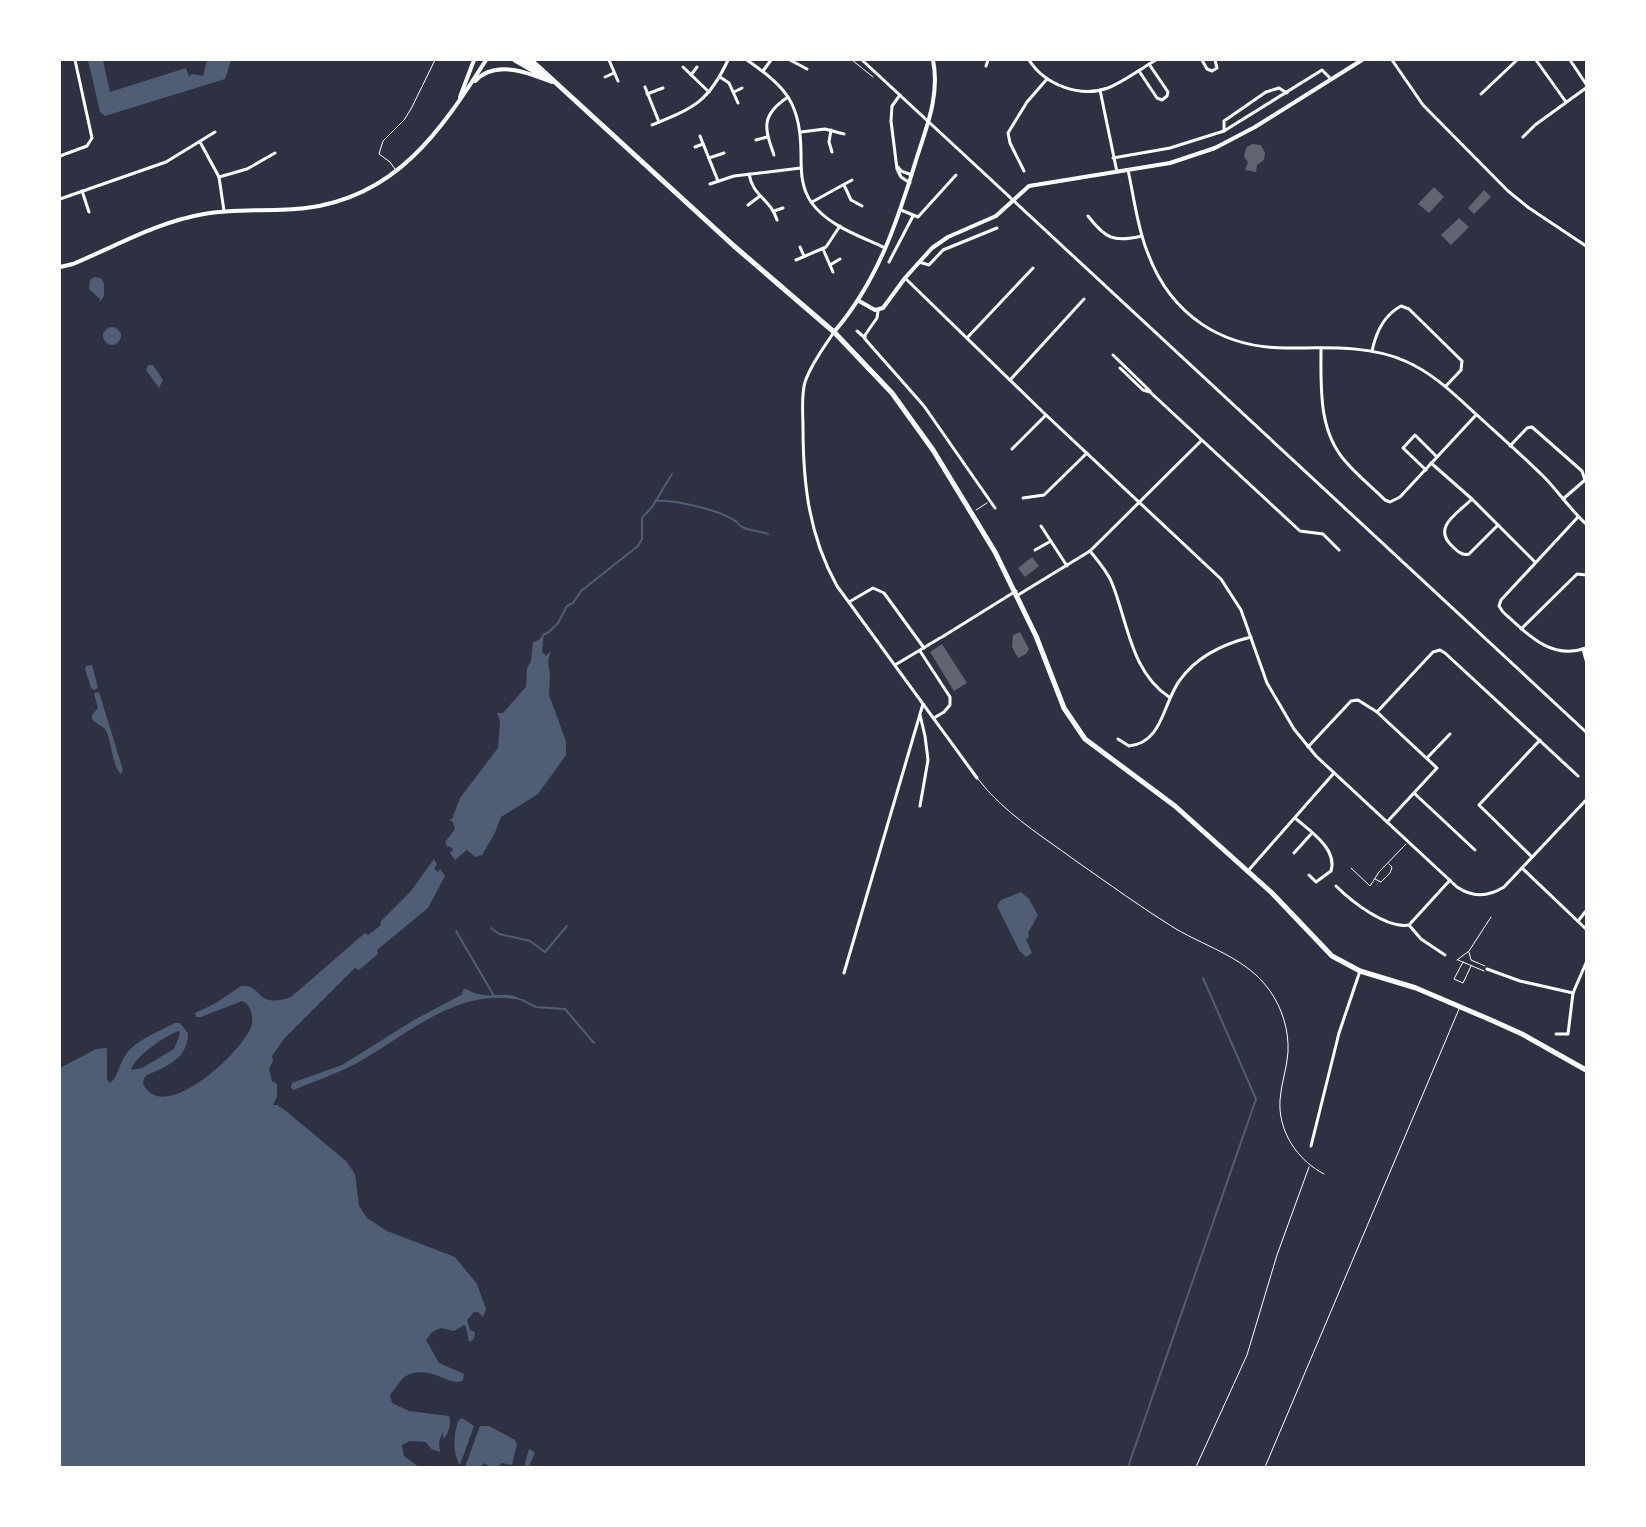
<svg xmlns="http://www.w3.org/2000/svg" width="1646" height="1527" viewBox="0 0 1646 1527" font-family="Helvetica,sans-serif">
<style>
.water{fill:#4f5d75;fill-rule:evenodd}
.pier{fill:#2d3142}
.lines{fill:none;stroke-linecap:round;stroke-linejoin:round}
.stream{stroke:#4f5d75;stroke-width:2}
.building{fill:#626471}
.path{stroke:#fff;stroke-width:1}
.service{stroke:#fff;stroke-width:1}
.minor{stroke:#fff;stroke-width:3}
.tertiary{stroke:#fff;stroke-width:4}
.primary{stroke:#fff;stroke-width:5}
</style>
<rect width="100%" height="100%" fill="#2d3142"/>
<g class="water">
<path d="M88,60H103L110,92L186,68L189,77L192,74L203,76L207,60H231L225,79L105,116L100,112Z"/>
<path d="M94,277L101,278L104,283V296L99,303L100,299L89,289L90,280Z"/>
<circle cx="112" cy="336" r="9"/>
<path d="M148,365H153L163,380L159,388L146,370Z"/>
<path d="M544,633L542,652L546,656L551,651L548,661L550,675L549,695L566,741V755L538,794L501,817L494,835L482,855L475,857L467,850L455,860L450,853L453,849L449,846L448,848L445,842L455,829L453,822L449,820L452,819L460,798L498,748L500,721L497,713H503L526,687L527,668L531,661L533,642L539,640Z"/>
<path d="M92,665L98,688L94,690L91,688L85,669L86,666Z"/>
<path d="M99,692L123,770L121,774C112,767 112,740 105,729C101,725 96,724 92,719V715L98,708L94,693Z"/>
<path d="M434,859L437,864L434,869L438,872L440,869L445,876L428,908L377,950L378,954L359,970L355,968L284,1039L272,1056L273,1061L269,1069L272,1081L277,1084V1097L273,1105H277L286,1111L346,1161L355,1174L359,1206L367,1218L387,1231L455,1257L477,1284L486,1309L483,1317L478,1312H474L467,1320L470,1330L475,1332L474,1339L469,1342L466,1327L464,1325L454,1331L441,1328L432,1332L426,1340L439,1363L464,1374L463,1380C451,1389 431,1363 406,1376C400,1380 395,1389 390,1395L392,1403L409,1411L449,1416C452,1422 448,1436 443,1439V1431L439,1442L440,1452L431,1449L426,1442L410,1441L402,1445L404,1456L419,1467H60V1068L96,1049L107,1048V1080L110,1083C118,1077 119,1064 125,1056C135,1040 158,1032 175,1023H180L188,1033C188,1058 168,1066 147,1075L144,1078L143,1084C164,1126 242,1052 251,1027C254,1018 252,1005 242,1001L201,1017H196L195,1013L216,1003L241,986C263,983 254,1010 291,997L365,933L368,935L380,926L381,921L411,891ZM179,1031L180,1034L174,1049L142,1068L131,1070C133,1058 167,1034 179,1031Z"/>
<path d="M1021,892L1029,899L1038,915L1028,933L1029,937L1026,939L1032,953L1026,957L1019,950L997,906L1001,900Z"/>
<path d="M464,989C470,989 471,993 478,994C495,998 509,990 524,1001C463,985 413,1030 364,1059C342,1072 317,1080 294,1090L291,1088L292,1083L342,1065L414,1020L461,995Z"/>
<path d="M462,1418L474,1426L460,1465C452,1453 454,1434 458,1421Z"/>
<path d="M480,1426H489L515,1440L517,1444L512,1465L502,1463L498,1467H490L484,1463L481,1467H465Z"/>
<path d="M529,1449L535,1453L529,1466L524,1467Z"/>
</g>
<path class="pier" d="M355,968L360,971L358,973L356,971L287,1042L284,1039Z"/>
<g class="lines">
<g class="stream">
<path d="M655,501C673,499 718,510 734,520C738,522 738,525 742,527C750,531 760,531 768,534"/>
<path d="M543,635L549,632L558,623L567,606L573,603L581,591L638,546L642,539V518L652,507L672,474"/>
<path d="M491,928L499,934L530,941L545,952L567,926"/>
<path d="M456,931L494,996"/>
<path d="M522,1000L536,1007L565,1009L594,1043"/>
<path d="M1128,1467L1256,1099L1203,978"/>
</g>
</g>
<g class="building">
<path d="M1252,144L1261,145L1265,153L1264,160L1257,165L1256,172L1245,170L1248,162L1244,157L1246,148Z"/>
<path d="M1434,187L1444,197L1429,213L1418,204Z"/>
<path d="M1484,190L1491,197L1474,214L1468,208Z"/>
<path d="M1459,218L1469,227L1451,245L1441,235Z"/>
<path d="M1032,557L1039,566L1025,577L1018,568Z"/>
<path d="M1020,632L1029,649L1026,654L1018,658L1012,647L1013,635Z"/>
<path d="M942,644L967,683L954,691L930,652Z"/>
</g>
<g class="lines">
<g class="path">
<path d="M852,60L873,77"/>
<path d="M976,510L987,503"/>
<path d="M1351,868L1370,886L1379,872L1406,844"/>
<path d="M1375,879L1381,882L1390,873L1392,867L1389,864"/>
<path d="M1469,952L1471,960L1485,966"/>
<path d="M1457,960L1469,951L1491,917"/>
<path d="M1458,960L1484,971"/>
<path d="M1463,962L1454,979L1463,983L1471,966"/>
</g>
<g class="service">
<path d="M395,169L390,162L379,154L383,141L404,120L411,109L435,60"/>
<path d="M978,779C1004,813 1042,836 1076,861C1109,884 1142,908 1176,929C1209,948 1248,959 1270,991C1282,1008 1289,1030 1288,1052C1287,1068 1281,1084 1280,1100C1278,1131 1297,1160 1324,1174"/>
<path d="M1196,1467L1247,1355L1277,1255L1309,1167"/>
<path d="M1265,1467L1459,1009"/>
</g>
<g class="minor">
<path d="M609,60L618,81"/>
<path d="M747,60C787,88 801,104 801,154C801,171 801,187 811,202C828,226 860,236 885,248"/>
<path d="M790,60L807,69"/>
<path d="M862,60L1586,732"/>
<path d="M1029,60C1045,85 1080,98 1108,88C1125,81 1140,69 1156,60"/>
<path d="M1202,60L1207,69L1212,71L1217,68L1215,60"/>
<path d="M1392,60L1423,105L1508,191L1529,208L1586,246"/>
<path d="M1536,60L1566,102"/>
<path d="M1570,60L1586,84"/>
<path d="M986,66L988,60"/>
<path d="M683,67L709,92"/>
<path d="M763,71L771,60"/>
<path d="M1139,71L1157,98L1162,100L1167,96L1168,92L1149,64"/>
<path d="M691,75L697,67"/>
<path d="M605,77L614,73"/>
<path d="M720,77L729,83L738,103"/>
<path d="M645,87L659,122"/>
<path d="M1100,90L1117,172"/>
<path d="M734,92L742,88"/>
<path d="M647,94L663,88"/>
<path d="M1481,94L1517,60"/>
<path d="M900,95L892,106L891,121L897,169L901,177L910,183"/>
<path d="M652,125C693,108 708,103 728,60"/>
<path d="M831,130L829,142L832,152"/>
<path d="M1224,131V121L1266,92L1279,88L1287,93"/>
<path d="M801,132L825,129L844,134"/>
<path d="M700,136L718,181"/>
<path d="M1523,137L1535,125L1586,88"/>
<path d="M756,140L767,137"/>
<path d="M200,142L219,177L224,211"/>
<path d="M695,147L703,144"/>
<path d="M774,155C764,127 761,115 788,97"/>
<path d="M60,156L87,146L92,138L75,60"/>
<path d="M709,158L724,153"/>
<path d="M1113,158L1170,148L1224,131L1322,70L1331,79"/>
<path d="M898,167L901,171L912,175"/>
<path d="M1128,170C1134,197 1137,226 1147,251C1170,315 1222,349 1289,348C1327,348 1369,345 1405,361C1433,373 1454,394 1477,415C1500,436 1524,457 1546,479C1560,494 1571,510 1586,524"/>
<path d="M1024,171L1010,143L1008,133L1027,102L1047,79"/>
<path d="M749,174C753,197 770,198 777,220"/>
<path d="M219,177L247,169L275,153"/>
<path d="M710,184L734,176L801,168"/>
<path d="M844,185L851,200L862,206"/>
<path d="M82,191L89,212"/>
<path d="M60,199L166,162L215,132"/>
<path d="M812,202L852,180"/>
<path d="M748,205L760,196"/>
<path d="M901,210L918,217L956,175"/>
<path d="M774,211L783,208"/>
<path d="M1088,216C1105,238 1113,243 1142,236"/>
<path d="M800,247L804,256"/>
<path d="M823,249L833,272"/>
<path d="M796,260L826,247L840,226"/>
<path d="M889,262L913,216"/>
<path d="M919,262L929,265L943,250L997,228"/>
<path d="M830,265L840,259"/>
<path d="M905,278L1046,415L1221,579L1241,610L1267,683L1294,729L1316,756L1457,887C1473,898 1488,897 1504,887L1586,800"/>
<path d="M878,311L877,318L865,335V339L924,406L995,508"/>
<path d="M857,331L865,338"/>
<path d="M834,332C824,347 811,364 805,382C801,396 803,413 803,427C803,484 809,536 837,586L977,778"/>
<path d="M967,338L1033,268"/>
<path d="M1321,348C1321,387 1318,431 1346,462C1358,476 1372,487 1385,500L1390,502L1400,497L1476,415"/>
<path d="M1372,351C1376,332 1384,315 1401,306L1409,309L1462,361L1461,370L1446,386"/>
<path d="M1113,355L1150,391"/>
<path d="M1120,368L1143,390L1150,392L1300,531L1323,534L1339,550"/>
<path d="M1010,380L1084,299"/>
<path d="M1510,446L1527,428L1532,427L1582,471L1585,480L1563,499"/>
<path d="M1012,449L1046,415"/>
<path d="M1431,463L1472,499L1535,562"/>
<path d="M1426,470L1403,448L1415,435L1437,457"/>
<path d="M1023,498L1044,495L1087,453"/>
<path d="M1472,499C1457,514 1432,527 1452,546C1457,551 1462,556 1469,554L1498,525"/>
<path d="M1578,517L1501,600L1499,606L1503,612C1526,633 1551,661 1586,648"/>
<path d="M1041,526L1067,566"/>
<path d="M1035,550L1051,541"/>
<path d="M1090,551C1098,561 1107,571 1112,583C1128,623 1131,672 1169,697"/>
<path d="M1018,595L1090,551L1201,441"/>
<path d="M849,602L873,588L884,593L924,648"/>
<path d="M1521,629L1577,574L1586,575"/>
<path d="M942,637L1016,591"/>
<path d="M1583,649L1586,660"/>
<path d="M920,651L950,697V705L944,712L934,718"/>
<path d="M895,665L940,638"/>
<path d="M1377,712L1433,652L1440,650L1445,653L1578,776"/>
<path d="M920,715L925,736L928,760L920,806"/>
<path d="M1118,739L1129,746C1163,743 1163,702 1180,680C1197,656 1223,644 1251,637"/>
<path d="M1308,747L1351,701L1358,700L1377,712L1437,768L1387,822"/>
<path d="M1427,758L1450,734"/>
<path d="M1414,793L1475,850"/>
<path d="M1295,818C1309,830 1338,849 1331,871L1316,882L1309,875"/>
<path d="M1294,853L1312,833"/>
<path d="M1532,857L1479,805L1540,740"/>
<path d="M1522,868L1586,929"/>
<path d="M1247,872L1334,773"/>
<path d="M1336,886C1352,902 1387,929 1409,925L1450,880"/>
<path d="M1578,921L1586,911"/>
<path d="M1409,925L1421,939L1445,955"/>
<path d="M1487,969L1520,981L1573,993"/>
<path d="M844,973L923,704"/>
<path d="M1556,1034H1568L1573,993L1586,963"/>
<path d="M1311,1146L1339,1033L1360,971"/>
</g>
<g class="tertiary">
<path d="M475,81C496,59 529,73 552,82"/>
<path d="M460,97L474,60"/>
<path d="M60,267L73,264C116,246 157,222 204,214C238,208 272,212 306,208C396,197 441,131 486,60"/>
<path d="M859,301L875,310L883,308L905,278L932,248L948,237L996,216L1029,186L1170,163L1215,148L1255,127L1362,60"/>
<path d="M834,332C878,281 898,220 917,157C927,126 940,94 933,60"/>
</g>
<g class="primary">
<path d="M515,60L548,79"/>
<path d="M524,60L538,71"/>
<path d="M531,60L734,246L834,332L892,393L933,450L995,552L1036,636L1064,708L1085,739L1175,806L1272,893L1332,956L1360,971L1416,988L1491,1020L1522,1034L1586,1070"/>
</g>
</g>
<rect width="1646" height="1527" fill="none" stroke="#ffffff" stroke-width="122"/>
</svg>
